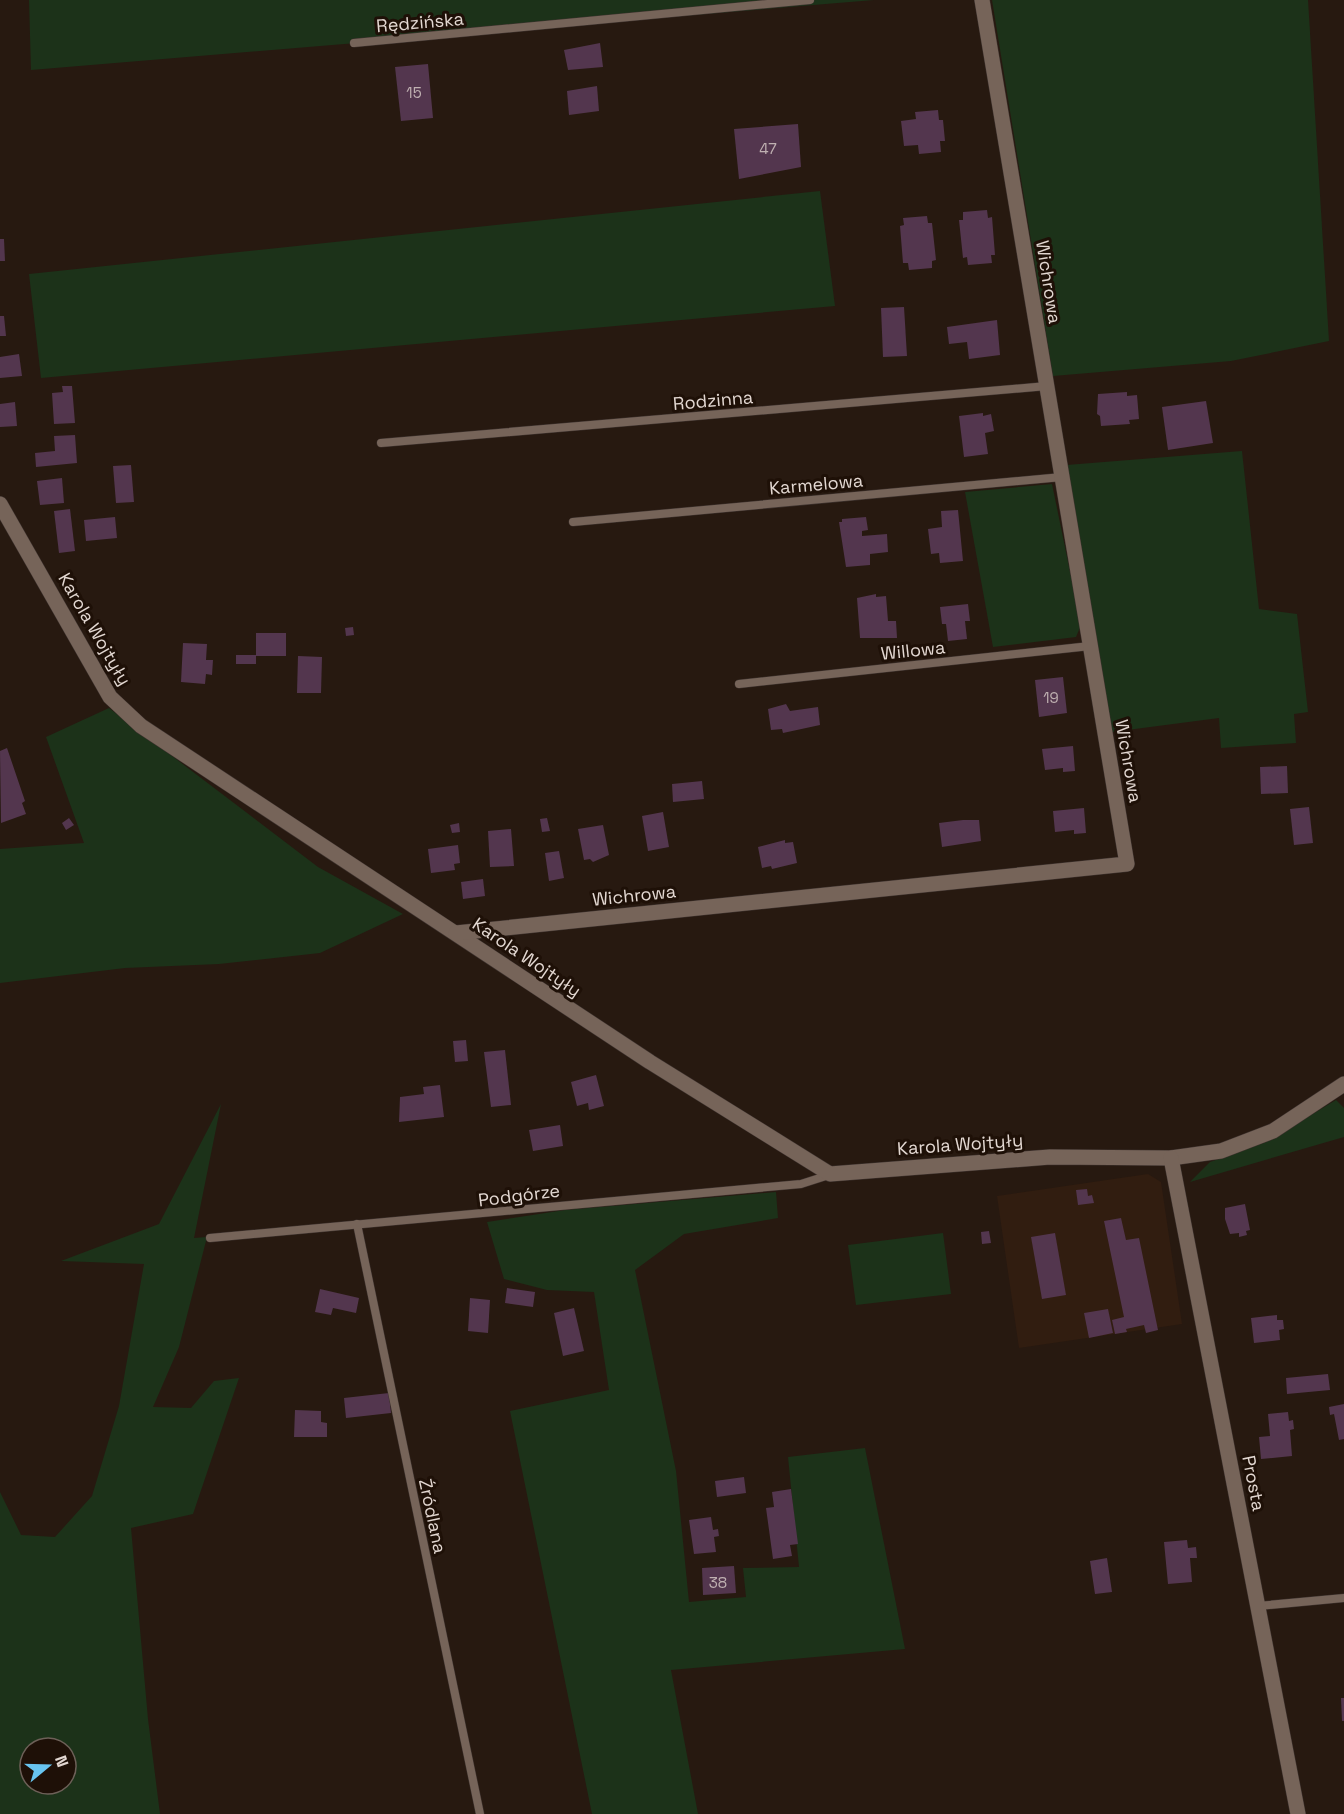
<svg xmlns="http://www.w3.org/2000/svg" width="1344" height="1814" viewBox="0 0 1344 1814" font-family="'Space Grotesk',sans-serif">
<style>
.built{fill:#311d10}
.green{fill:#1c3219;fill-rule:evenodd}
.building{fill:#53364e}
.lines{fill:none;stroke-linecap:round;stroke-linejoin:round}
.lane-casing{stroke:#3e332f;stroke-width:9}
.street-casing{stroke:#3e332f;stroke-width:16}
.lane{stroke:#766459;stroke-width:8}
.street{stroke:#766459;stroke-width:15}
.labels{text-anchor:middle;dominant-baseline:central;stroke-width:6;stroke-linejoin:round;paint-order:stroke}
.number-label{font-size:15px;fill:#bfb0b1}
.street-label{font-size:18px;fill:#e3d8d2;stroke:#1e1007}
</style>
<rect width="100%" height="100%" fill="#271910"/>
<path class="built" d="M1148,1174L1161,1182L1182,1324L1019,1348L997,1196Z"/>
<g class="green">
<path d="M29,0H874L31,70Z"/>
<path d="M992,0H1308L1329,341L1231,361L1053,376Z"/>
<path d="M820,191L835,306L41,378L29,274Z"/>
<path d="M1242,451L1259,609L1297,614L1308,712L1294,714L1296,743L1221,748L1219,718L1112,732L1067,465Z"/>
<path d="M1052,484L1081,625L1076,637L993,647L965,492Z"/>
<path d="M109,708L318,867L403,914L320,953L219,964L125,968L0,983V849L84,843L46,737Z"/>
<path d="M1336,1100L1344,1108V1137L1190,1182L1210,1162L1266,1142Z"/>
<path d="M221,1104L194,1238L207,1237L179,1347L153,1407L191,1408L214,1381L239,1378L193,1514L131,1528L148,1719L160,1814H0V1492L21,1535L55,1537L92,1496L119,1406L144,1264L61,1261L159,1224ZM30,1748H66V1784H30Z"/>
<path d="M776,1192L778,1218L684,1234L635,1270L676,1471L689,1602L746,1597L743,1568L799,1567L788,1457L865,1448L905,1649L671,1670L698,1814H592L510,1411L609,1390L594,1292L547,1290L504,1279L487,1222L565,1210Z"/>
<path d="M943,1233L951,1294L856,1305L848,1245Z"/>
</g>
<g class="building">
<path d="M600,43L603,67L568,70L564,50Z"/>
<path d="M428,64L433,118L401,121L395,67Z"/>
<path d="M597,86L599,111L569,115L567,91Z"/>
<path d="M938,110L939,120H943L945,141H940L941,152L919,154L918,145L904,146L901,121L916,119L915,112Z"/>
<path d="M798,124L801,167L739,179L734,129Z"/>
<path d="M987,210L988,218L992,217L995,255H991L992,263L968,265L967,257L963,258L959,220H963V212Z"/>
<path d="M927,216L928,223H932L936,260L932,261V268L909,270L908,263H903L900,226L904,225L903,218Z"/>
<path d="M0,239H4L5,261H0Z"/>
<path d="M904,307L907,356L883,357L881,308Z"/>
<path d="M0,316H4L6,336H0Z"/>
<path d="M997,320L1000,355L969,359L967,342L949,344L947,327Z"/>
<path d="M19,354L22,376L0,378V357Z"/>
<path d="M62,386H72L75,423L54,424L52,393L63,392Z"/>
<path d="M1127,392V396L1137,395L1139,419L1129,420L1130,424L1101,426L1100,416L1097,414L1098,394Z"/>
<path d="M1206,401L1213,443L1168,450L1162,407Z"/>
<path d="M15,402L17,426L0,427V404Z"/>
<path d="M983,413V416L991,414L994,431L985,433L988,454L964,457L959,416Z"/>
<path d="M75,435L77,463L36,467L35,453L55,451L54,436Z"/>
<path d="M131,465L134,502L116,503L113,466Z"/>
<path d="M62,478L64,503L40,505L37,481Z"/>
<path d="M70,509L75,551L59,553L54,511Z"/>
<path d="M958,510L963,561L940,563L939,553L931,554L928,529L942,527L941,511Z"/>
<path d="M115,517L117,538L86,541L84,520Z"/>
<path d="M866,517L868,530L862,531V536L887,534L888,552L870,554V565L846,567L839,522H842V519Z"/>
<path d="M876,594V597L886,596L888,621H896L897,638H860L857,598Z"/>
<path d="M968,604L970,621H965L967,639L948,641L946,624H942L940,607Z"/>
<path d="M353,627L354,635L346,636L345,628Z"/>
<path d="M256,633H286V656H256V664H236V655H256Z"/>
<path d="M183,643L207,644L206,660H213L212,675L206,674L205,684L181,682Z"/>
<path d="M298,656L322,657L321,693H297Z"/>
<path d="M1063,677L1067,713L1039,717L1035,680Z"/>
<path d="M786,704L790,711L818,707L820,725L783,733L782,729L771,730L768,709Z"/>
<path d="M1073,746L1075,771L1063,772V768L1045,770L1042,749Z"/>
<path d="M7,748L25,801L22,803L26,814L1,823L0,751Z"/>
<path d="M1287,766L1288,793L1261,794L1260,767Z"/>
<path d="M702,781L704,799L673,802L672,784Z"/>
<path d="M1309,807L1313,843L1294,845L1290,809Z"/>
<path d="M1084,808L1086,833L1074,834V830L1055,832L1053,811Z"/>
<path d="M663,812L669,847L648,851L642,816Z"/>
<path d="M69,818L74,825L66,830L62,823Z"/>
<path d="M547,818L550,831L542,832L540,819Z"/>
<path d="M963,820H979L981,841L942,847L939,823Z"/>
<path d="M459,823L460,832L452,833L450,825Z"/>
<path d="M603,825L609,855L593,862L590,859L584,860L578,829Z"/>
<path d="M511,829L514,866L490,867L488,831Z"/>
<path d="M785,840V843L793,842L797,863L772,869L771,866L762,868L758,847Z"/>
<path d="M458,845L460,863L454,864L455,870L431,873L428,849Z"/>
<path d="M559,851L564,878L549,881L545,853Z"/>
<path d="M483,879L485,896L463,899L461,882Z"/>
<path d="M466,1040L468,1061L455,1062L453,1041Z"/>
<path d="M505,1050L511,1105L491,1107L484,1052Z"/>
<path d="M596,1075L604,1106L589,1110L588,1103L577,1106L571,1082Z"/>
<path d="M440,1085L444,1117L399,1122L400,1097L424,1094L423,1087Z"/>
<path d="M560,1125L563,1146L533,1151L529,1130Z"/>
<path d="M1087,1189L1088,1196L1092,1195L1094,1203L1078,1205L1076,1190Z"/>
<path d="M1245,1204L1250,1230L1246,1231L1247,1235L1239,1237V1233L1230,1234L1225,1219V1208Z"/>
<path d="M1121,1218L1126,1240L1139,1238L1158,1330L1146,1333L1144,1325L1126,1329L1127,1332L1115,1334L1112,1320L1124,1317L1104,1221Z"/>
<path d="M989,1231L991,1243L982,1244L981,1232Z"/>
<path d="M1055,1233L1066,1295L1042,1299L1031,1237Z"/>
<path d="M507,1288L535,1292L533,1307L505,1303Z"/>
<path d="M320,1289L359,1298L356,1313L333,1308L331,1315L315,1312Z"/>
<path d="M470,1298L490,1300L488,1333L468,1331Z"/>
<path d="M574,1308L584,1351L563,1356L554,1313Z"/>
<path d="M1108,1309L1113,1333L1089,1338L1084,1313Z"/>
<path d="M1277,1315V1320H1283L1284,1329L1279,1330L1280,1340L1254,1343L1251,1318Z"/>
<path d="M1328,1374L1330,1390L1287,1394L1286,1378Z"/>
<path d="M389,1393L391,1413L346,1418L344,1398Z"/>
<path d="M1344,1404V1439L1339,1440L1334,1414L1330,1415L1329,1407Z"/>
<path d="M295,1410L321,1411V1422L327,1423V1437H294Z"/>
<path d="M1288,1412L1289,1421L1293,1420L1294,1429L1290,1430L1292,1456L1261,1459L1259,1437L1270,1436L1268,1414Z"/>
<path d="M744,1477L746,1493L717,1497L715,1481Z"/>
<path d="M791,1489L798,1544L790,1545L792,1556L773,1559L766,1508L774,1507L772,1492Z"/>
<path d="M711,1517L713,1530L718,1529L719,1536L714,1537L716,1552L694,1554L689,1520Z"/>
<path d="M1187,1540L1188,1548L1196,1547L1197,1558H1190L1192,1582L1168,1584L1164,1542Z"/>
<path d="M1107,1558L1112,1592L1095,1594L1090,1561Z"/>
<path d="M734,1566L736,1593L703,1595L702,1568Z"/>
<path d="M1341,1698H1344V1721H1342Z"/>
</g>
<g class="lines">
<defs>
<g id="lane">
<path d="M354,43L810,0"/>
<path d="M381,443L1047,386"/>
<path d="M573,522L1062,477"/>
<path d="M739,684L1090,646"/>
<path d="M357,1224L480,1814"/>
<path d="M210,1238L801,1184L829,1175"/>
<path d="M1258,1606L1344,1598"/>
</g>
<g id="street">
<path d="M0,504L110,697L141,726L650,1062L830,1174L1050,1157L1171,1158L1221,1151L1273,1131L1344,1084"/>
<path d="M456,933L1127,864L982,0"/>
<path d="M1171,1158L1298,1814"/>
</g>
</defs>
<use href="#lane" class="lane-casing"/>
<use href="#street" class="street-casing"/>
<use href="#lane" class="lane"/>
<use href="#street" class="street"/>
</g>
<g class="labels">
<g class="number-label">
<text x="414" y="92">15</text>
<text x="768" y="148">47</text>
<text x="1051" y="697">19</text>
<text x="718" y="1582">38</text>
</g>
<g class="street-label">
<text transform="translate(420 22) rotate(-5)">Rędzińska</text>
<text transform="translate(1049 282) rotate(81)">Wichrowa</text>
<text transform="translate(713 400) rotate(-5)">Rodzinna</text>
<text transform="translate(816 484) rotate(-5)">Karmelowa</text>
<text transform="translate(95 629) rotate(60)">Karola Wojtyły</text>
<text transform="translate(913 650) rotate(-6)">Willowa</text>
<text transform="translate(1129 761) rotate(80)">Wichrowa</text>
<text transform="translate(634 895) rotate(-6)">Wichrowa</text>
<text transform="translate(527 957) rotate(34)">Karola Wojtyły</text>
<text transform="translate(960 1144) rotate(-4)">Karola Wojtyły</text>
<text transform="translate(519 1195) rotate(-7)">Podgórze</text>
<text transform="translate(1254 1483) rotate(79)">Prosta</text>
<text transform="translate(433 1516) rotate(78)">Źródlana</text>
</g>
</g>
<g transform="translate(48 1766) rotate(71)"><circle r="28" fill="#1e1007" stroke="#6d6058" stroke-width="1.5"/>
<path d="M0-4.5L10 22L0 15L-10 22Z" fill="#68c4f0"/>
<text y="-9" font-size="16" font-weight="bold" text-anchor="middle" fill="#e3d8d2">N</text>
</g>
</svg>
